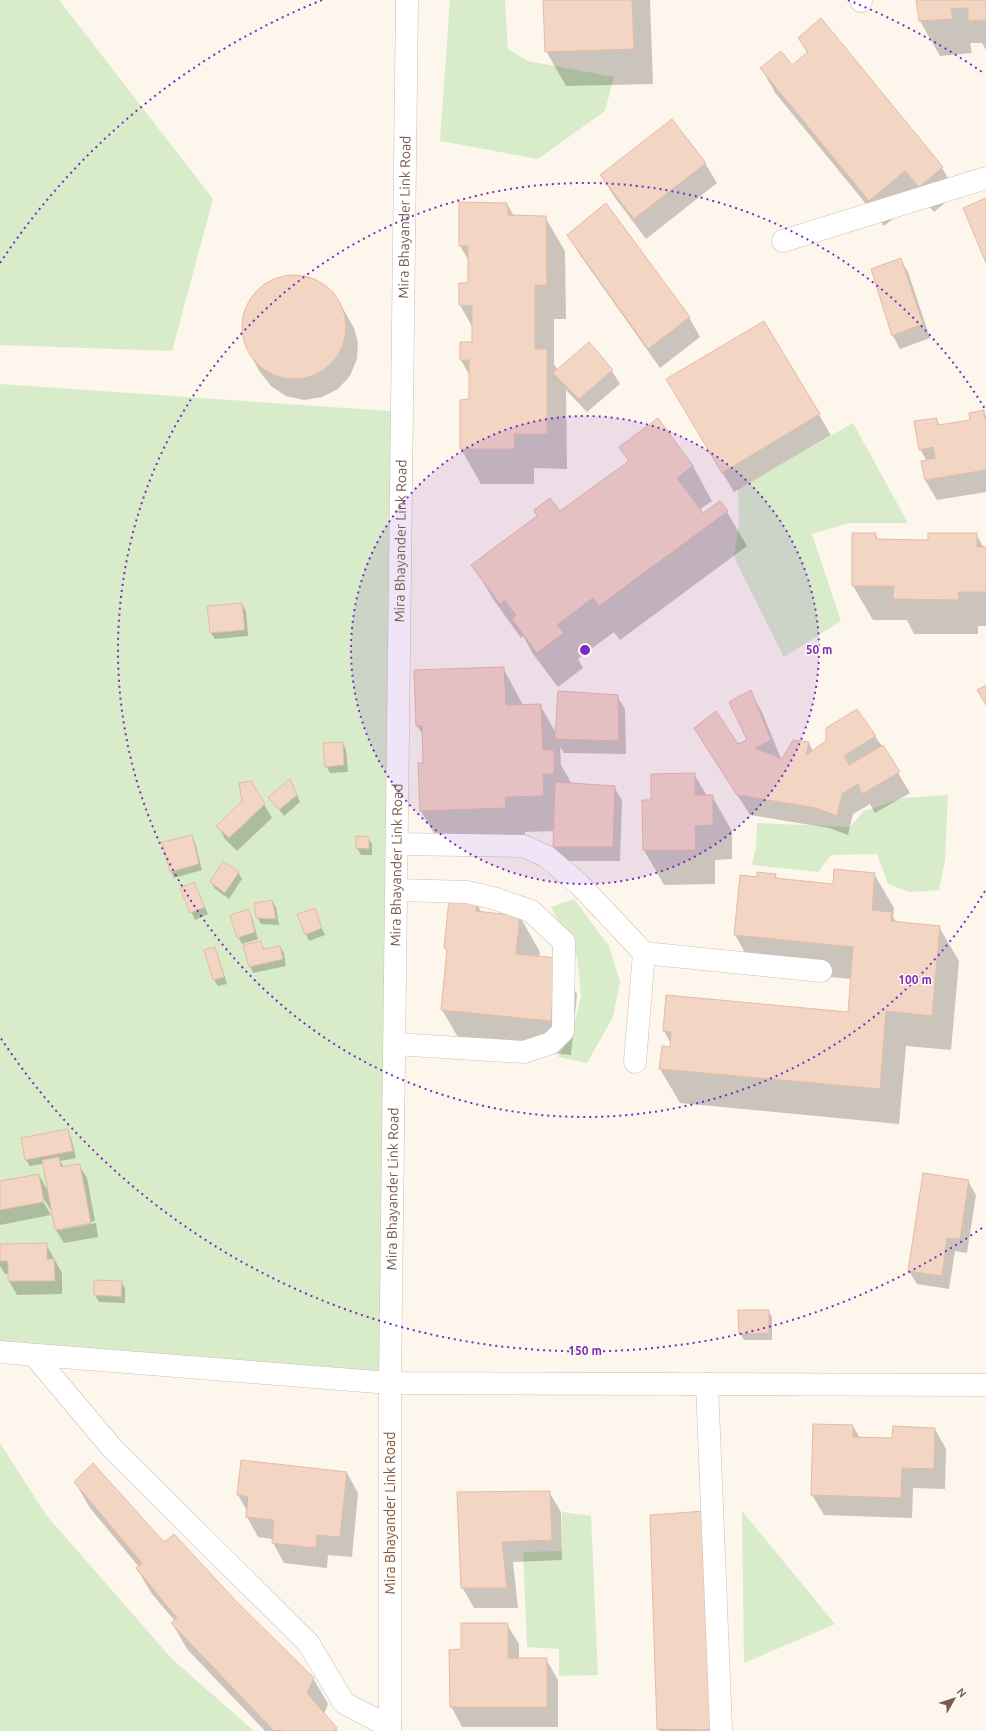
<svg xmlns="http://www.w3.org/2000/svg" width="986" height="1731" viewBox="0 0 986 1731" font-family="Ubuntu,sans-serif">
<style>
.green{fill:#d8ecc9}
.shadow{fill:#0003}
.building{fill:#f3d5c3;stroke:#e6bba3}
.lines{fill:none;stroke-linecap:round;stroke-linejoin:round}
.minor-casing{stroke:#d1beb0;stroke-width:23}
.minor{stroke:#fff;stroke-width:22}
.ring{fill:none;stroke:#7b2cbf;stroke-width:2;stroke-dasharray:2 4}
.labels{text-anchor:middle;dominant-baseline:central;stroke-width:3;stroke-linejoin:round;paint-order:stroke}
.street-label{font-size:14px;fill:#7a5c4d;stroke:#fffaf3}
.centre{fill:#7b2cbf;stroke:#fffaf3;stroke-width:2}
.ring-label{font-size:12px;text-anchor:middle;font-weight:bold;fill:#7b2cbf;stroke:#fffaf3;stroke-width:3;stroke-linejoin:round;paint-order:stroke}
</style>
<rect width="100%" height="100%" fill="#fdf6ec"/>
<g class="green">
<path d="M0,0H59L213,199L172,351L0,345Z"/>
<path d="M450,0H505L508,49L528,61L614,77L605,111L538,159L440,141Z"/>
<path d="M0,384L403,412L390,1383L0,1351Z"/>
<path d="M853,423L908,523H849L812,534L841,621L784,657L734,557L739,523L738,489Z"/>
<path d="M948,795L945,860L939,890L909,892L888,884L877,854L831,855L818,872L752,865L756,847L757,823L850,827L864,811L903,798Z"/>
<path d="M574,899L609,946L620,982L613,1017L587,1063L558,1057L571,1037L581,997L577,956L551,907Z"/>
<path d="M0,1443L46,1515L172,1659L254,1731H0Z"/>
<path d="M742,1511L835,1624L744,1663Z"/>
<path d="M562,1512L591,1516L598,1675L559,1676V1649L527,1647L523,1552L562,1551Z"/>
</g>
<g class="shadow">
<path d="M544,0H650L653,84L566,86L546,51Z"/>
<path d="M917,0H986V50L982,43H970L972,53L940,56L920,21Z"/>
<path d="M799,39L942,168L957,193L934,212L921,197L884,226L776,94L761,68L792,66L808,54Z"/>
<path d="M705,163L717,183L646,239L613,195L601,175Z"/>
<path d="M507,204L514,216L545,217L565,251L566,319H554V364L558,370L612,371L620,384L587,412L566,390L567,469L534,468V484H481L461,449V401L470,400V376L461,360L473,343V328L460,305V284H469V261L460,246Z"/>
<path d="M568,235L689,317L700,337L660,368L580,255Z"/>
<path d="M900,259L908,272L930,338L900,349L893,336Z"/>
<path d="M291,275L307,277L322,283L334,293L354,328L358,343L357,359L350,376L338,389L322,397L304,400L286,396L271,386L260,372L248,351L243,334V316L250,299L262,286L276,278Z"/>
<path d="M764,322L831,435L734,492L679,400Z"/>
<path d="M983,411L986,416V492L937,500L925,480L927,461L920,449L936,419L940,426L971,421Z"/>
<path d="M620,447L693,466L712,501L699,510L702,515L727,512L747,546L620,640L614,632L578,659L583,668L558,687L533,654L523,636L521,638L493,599L473,565L560,513L629,462Z"/>
<path d="M875,534L879,541H929L976,534L984,548H986V626H978V634H914L907,620H873L853,586Z"/>
<path d="M242,604L246,611L248,636L215,639L211,633Z"/>
<path d="M503,668L523,705H540L556,733L617,696L625,709L626,754L564,753L560,747L561,765L572,784L614,787L622,800L620,861H562L554,847L555,831L525,832V843L441,846L421,811L419,764H424L423,735L417,726Z"/>
<path d="M750,692L762,712L782,761L809,743L813,751L827,741L857,711L882,746L910,793L875,813L870,804L853,814L848,835L829,828L750,815L695,728L737,745L749,740Z"/>
<path d="M343,743L346,750L348,772L330,773L326,766Z"/>
<path d="M694,774L707,796H712L732,831V859L715,860V884L664,885L644,850L643,801H652Z"/>
<path d="M290,780L300,802L284,816L270,797Z"/>
<path d="M251,782L272,818L237,851L225,839L218,826L243,801Z"/>
<path d="M191,836L195,842L202,870L174,878L171,871Z"/>
<path d="M357,837L368,838L372,844V855H361L357,848Z"/>
<path d="M238,872L242,879L229,899L215,889L211,882Z"/>
<path d="M874,874L894,908L893,917L897,923L939,927L959,961L951,1050L906,1046L899,1124L680,1103L660,1069L671,1048V1044L664,1031L849,1013L852,979L755,970L735,935L741,876L758,878L775,875L778,880L834,885Z"/>
<path d="M194,883L208,914L195,920L181,889Z"/>
<path d="M272,901L276,907L279,925L261,924L257,917Z"/>
<path d="M476,902L482,913L520,917L540,952L539,957L557,959L577,994L571,1055L462,1044L442,1010L448,953L445,948Z"/>
<path d="M248,910L252,917L258,939L242,944L238,937Z"/>
<path d="M314,910L325,935L309,941L306,934Z"/>
<path d="M260,942L264,949L280,947L284,953L286,966L253,973L250,966Z"/>
<path d="M215,948L218,955L227,984L218,986L214,980Z"/>
<path d="M68,1130L71,1137L76,1158L60,1161L64,1167L79,1165L87,1178L95,1221L59,1228V1230L96,1223L98,1237L64,1243L56,1230L53,1214L43,1197L41,1198L51,1215L0,1225V1182L39,1175L48,1191L43,1164L30,1166L26,1160L22,1138Z"/>
<path d="M968,1181L976,1195L967,1253L955,1251L949,1289L917,1284L909,1271Z"/>
<path d="M46,1244L62,1273V1294L17,1295L9,1281V1274H5L0,1266V1245Z"/>
<path d="M95,1281L121,1282L125,1288V1303L99,1302L95,1295Z"/>
<path d="M768,1310L772,1317V1340H744L740,1333Z"/>
<path d="M814,1425L853,1426L860,1438L893,1439L935,1429L946,1449L945,1489L913,1488L912,1518L824,1515L812,1495Z"/>
<path d="M347,1473L358,1493L352,1557L328,1555L327,1568L284,1563L273,1543V1539L258,1537L247,1517V1511L238,1495Z"/>
<path d="M75,1482L164,1543L234,1601L313,1678L328,1704L324,1714L338,1731H265L187,1649L172,1623L175,1621L152,1594L137,1569L139,1567L90,1508Z"/>
<path d="M549,1492L561,1512L562,1560L513,1562L518,1608H474L462,1587L458,1493Z"/>
<path d="M651,1516L721,1731H660L658,1729Z"/>
<path d="M507,1624L519,1644V1659H546L558,1680V1727H462L451,1706L462,1650Z"/>
</g>
<g class="building">
<path d="M543,0H632L634,49L545,52Z"/>
<path d="M916,0H986V20L968,21V8L951,9L953,19L919,21Z"/>
<path d="M821,18L943,167L919,187L905,171L869,201L760,68L781,51L792,65L808,52L798,38Z"/>
<path d="M672,119L706,163L634,219L600,175Z"/>
<path d="M986,198V263L963,208Z"/>
<path d="M459,202L507,203L508,215L546,216L547,285H535V349H547V434H514L515,449H460V400L469,399V360H460V342H472V306L459,305V283H468V246H459Z"/>
<path d="M606,203L690,317L648,349L567,235Z"/>
<path d="M901,258L923,324L892,336L871,269Z"/>
<circle cx="294" cy="327" r="52"/>
<path d="M764,321L820,414L722,473L666,379Z"/>
<path d="M589,342L613,370L579,399L553,373Z"/>
<path d="M984,410V417H986V470L925,480L921,461L935,458L933,447L919,450L914,421L937,418L938,425L970,420L969,413Z"/>
<path d="M658,418L693,466L677,478L703,513L720,501L728,511L599,606L593,598L557,625L564,633L537,653L512,619L516,615L505,600L500,604L471,565L537,516L534,510L550,498L560,511L629,461L619,447Z"/>
<path d="M852,533H876V539L928,540V533H977V547H986V592H958L959,600L893,599L894,586H852Z"/>
<path d="M242,603L245,630L210,633L207,606Z"/>
<path d="M504,667L506,705L541,704L543,750H554V774H543L544,796L505,797L506,808L420,811L418,763H423L422,726H416L414,670Z"/>
<path d="M986,685V705L977,690Z"/>
<path d="M751,690L771,740L755,748L782,759L793,740L809,742L806,755L826,741V728L857,709L876,736L844,756L849,765L883,745L900,772L862,794L858,784L842,794L837,816L816,808L737,795L694,728L716,711L738,744L747,740L729,702Z"/>
<path d="M558,691L618,695L619,741L555,739Z"/>
<path d="M343,742L344,765L325,767L323,743Z"/>
<path d="M695,773V795H713V825L695,826L696,850H643L642,800H651V774Z"/>
<path d="M290,779L297,795L279,810L268,797Z"/>
<path d="M251,781L265,804L229,838L216,826L242,801L239,783Z"/>
<path d="M555,782L615,786L613,847H553Z"/>
<path d="M192,835L199,864L170,872L162,842Z"/>
<path d="M356,836L369,837V849L356,848Z"/>
<path d="M223,861L239,872L225,893L210,882Z"/>
<path d="M834,869L875,873L872,910L892,912L891,921L940,926L932,1016L886,1011L880,1089L659,1069L662,1046L670,1047L671,1032L663,1031L666,995L848,1012L853,947L734,935L740,875L757,877V872L776,874L775,878L833,884Z"/>
<path d="M194,882L205,907L190,913L180,888Z"/>
<path d="M449,899L477,901L476,911L520,916L516,954L557,958L551,1021L441,1010L447,949L444,948Z"/>
<path d="M272,900L276,919L256,918L254,903Z"/>
<path d="M315,908L322,928L305,935L297,914Z"/>
<path d="M249,909L255,932L237,938L230,915Z"/>
<path d="M261,941L263,949L280,946L283,959L249,967L243,945Z"/>
<path d="M215,947L224,977L213,980L204,950Z"/>
<path d="M68,1129L73,1151L25,1160L21,1138Z"/>
<path d="M59,1157L61,1167L80,1164L91,1223L55,1230L42,1160Z"/>
<path d="M923,1173L969,1180L960,1239L947,1238L942,1276L908,1271Z"/>
<path d="M39,1174L44,1202L0,1210V1181Z"/>
<path d="M47,1243V1259H54L55,1281H8V1261H0V1244Z"/>
<path d="M94,1280L122,1281L121,1297L94,1295Z"/>
<path d="M738,1310H769V1333L739,1334Z"/>
<path d="M813,1424L853,1425V1437L892,1438L893,1426L935,1428L934,1469L902,1468L901,1498L811,1495Z"/>
<path d="M241,1460L347,1472L340,1537L317,1535L316,1548L272,1543L274,1520L246,1517L248,1497L237,1495Z"/>
<path d="M93,1463L164,1542L174,1534L235,1600L314,1678L307,1693L337,1728L334,1731H283L282,1730L274,1731L171,1623L177,1618L136,1568L142,1563L74,1482Z"/>
<path d="M550,1491L552,1540L502,1542L507,1588H461L457,1492Z"/>
<path d="M705,1511L711,1730L657,1729L650,1515Z"/>
<path d="M461,1623H508V1658H547V1707H450L449,1650L461,1649Z"/>
</g>
<g class="lines">
<defs>
<g id="minor">
<path d="M861,0V1"/>
<path d="M783,241L986,178"/>
<path d="M397,844L523,846L546,856L579,884L644,953L821,971"/>
<path d="M395,1044L524,1052L551,1043L563,1031L564,942L531,911L493,898L467,892L397,890"/>
<path d="M635,1062L644,953"/>
<path d="M0,1352L390,1383L986,1385"/>
<path d="M34,1355L112,1448L309,1644L344,1703L390,1727"/>
<path d="M707,1384L721,1729"/>
<path id="s1" d="M390,1731V1383L407,0"/>
</g>
</defs>
<use href="#minor" class="minor-casing"/>
<use href="#minor" class="minor"/>
</g>
<circle cx="585" cy="650" r="234" fill="#7b2cbf" fill-opacity=".12"/>
<g class="ring">
<circle cx="585" cy="650" r="234"/>
<path d="M985 891A467 467 0 1 1 985 409"/>
<path d="M982 1228A701 701 0 0 1 0 1037M0 263A701 701 0 0 1 322 0M848 0A701 701 0 0 1 982 72"/>
</g>
<g class="labels">
<g class="street-label">
<text stroke="none"><textPath href="#s1" startOffset="1514">Mira Bhayander Link Road</textPath></text>
<text stroke="none"><textPath href="#s1" startOffset="1190">Mira Bhayander Link Road</textPath></text>
<text stroke="none"><textPath href="#s1" startOffset="866">Mira Bhayander Link Road</textPath></text>
<text stroke="none"><textPath href="#s1" startOffset="542">Mira Bhayander Link Road</textPath></text>
<text transform="translate(390 1513) rotate(-90)">Mira Bhayander Link Road</text>
</g>
</g>
<circle cx="585" cy="650" r="6" class="centre"/>
<g class="ring-label">
<text x="819" y="654">50 m</text>
<text x="915" y="984">100 m</text>
<text x="585" y="1355">150 m</text>
</g>
<g transform="translate(954 1699) rotate(51)" stroke="#fffaf3" stroke-width="3" paint-order="stroke">
<path d="M0-3L7 15L0 10L-7 15Z" fill="#7a5c4d"/>
<text y="-6" font-size="11" font-weight="bold" text-anchor="middle" fill="#7a5c4d">N</text>
</g>
</svg>
